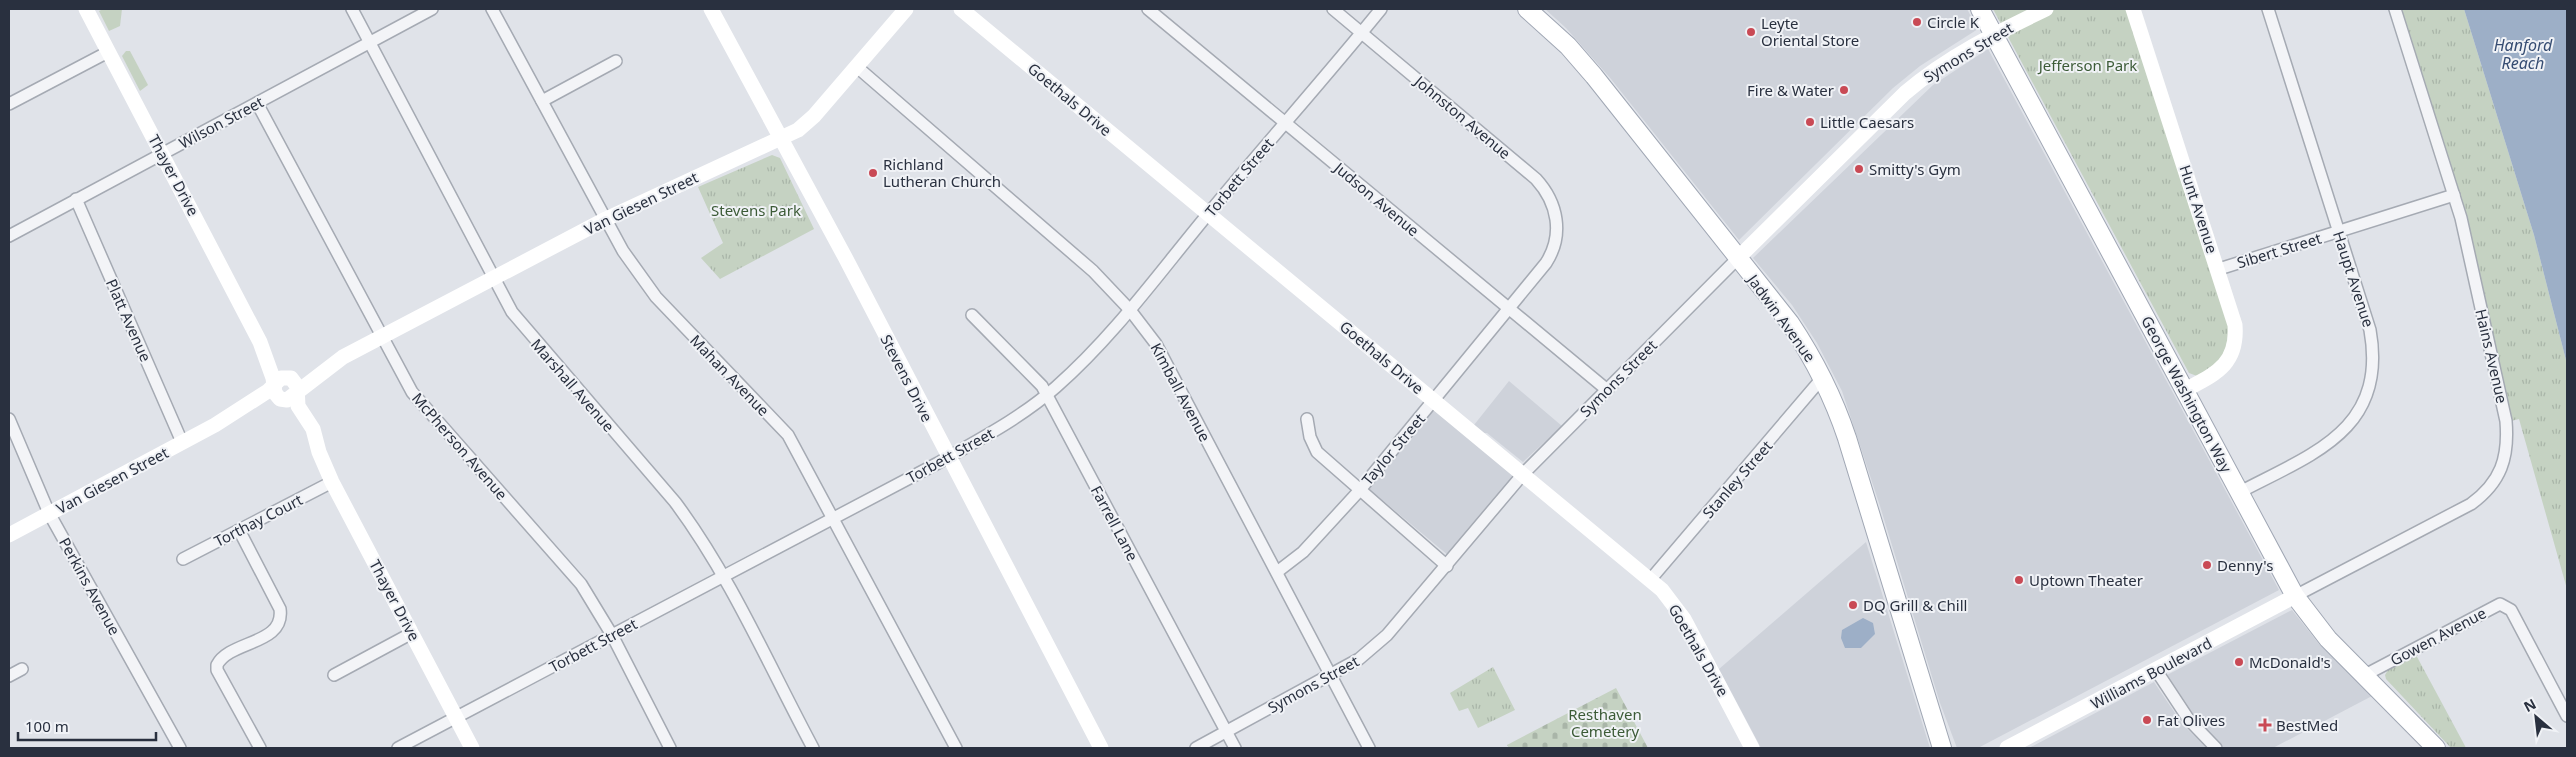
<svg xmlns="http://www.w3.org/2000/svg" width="2576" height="757" viewBox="0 0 2576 757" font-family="'Noto Sans',sans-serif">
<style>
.built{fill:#ced2da}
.grass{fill:#c5d2c2}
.cemetery{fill:url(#cemetery-stones)}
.park{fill:url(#park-tufts)}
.water{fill:#9dafc7}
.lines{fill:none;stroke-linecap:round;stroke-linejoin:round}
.street-casing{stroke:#a5aab3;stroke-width:14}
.primary-casing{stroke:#a0a7b4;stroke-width:20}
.street{stroke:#f3f4f7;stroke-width:11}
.secondary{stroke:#fff;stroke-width:15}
.primary{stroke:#fff;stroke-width:18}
.poi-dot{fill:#c94a55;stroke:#f0f2f6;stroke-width:2}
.labels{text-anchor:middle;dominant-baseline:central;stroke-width:4;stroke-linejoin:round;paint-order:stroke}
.poi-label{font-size:15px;fill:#29303f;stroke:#f0f2f6;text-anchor:start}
.street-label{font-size:15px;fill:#29303f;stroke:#f0f2f6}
.park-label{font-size:15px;fill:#3c5b37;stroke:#f0f2f6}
.water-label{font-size:16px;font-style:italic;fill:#354c72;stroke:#f0f2f6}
</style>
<defs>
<pattern id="cemetery-stones" width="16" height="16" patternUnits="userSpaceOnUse" patternTransform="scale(1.25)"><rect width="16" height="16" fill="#c5d2c2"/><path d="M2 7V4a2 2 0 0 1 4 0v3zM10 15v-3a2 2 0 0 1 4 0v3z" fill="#a9b5a8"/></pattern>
<pattern id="park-tufts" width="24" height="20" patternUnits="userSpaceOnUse" patternTransform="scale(1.25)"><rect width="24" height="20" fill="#c5d2c2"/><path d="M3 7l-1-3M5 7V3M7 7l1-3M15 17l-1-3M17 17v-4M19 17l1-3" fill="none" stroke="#a9b5a8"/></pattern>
</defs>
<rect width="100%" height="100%" fill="#e0e3e9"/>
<g class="built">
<path d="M1545,9H1967L1978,29L1920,66L1893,88L1739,240L1611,79L1566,28Z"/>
<path d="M1988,49L2279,590L1978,748H1957L1940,703L1880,506L1842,391L1817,343L1792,305L1753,258L1933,85Z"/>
<path d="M1509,381L1562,426L1523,462L1487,433H1482L1474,425Z"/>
<path d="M1435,409L1514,476L1449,556L1368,488Z"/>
<path d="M1866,542L1930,748H1761L1719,669Z"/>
<path d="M2292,610L2319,644L2372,696L2273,748H2224L2193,716L2167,675Z"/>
<path d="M2154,682L2183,725L2207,748H2029Z"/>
</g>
<g class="grass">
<path d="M103,9H122L120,26L109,31L99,11Z"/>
<path d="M126,51H130L148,85L140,91L122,56Z"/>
</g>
<path class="cemetery" d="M1616,688L1648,748H1509L1507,745Z"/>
<g class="park">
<path d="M1993,9H2128L2229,325C2227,354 2223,361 2197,376L2189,373Z"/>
<path d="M2401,9H2464L2534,235L2567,364V589L2519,419L2511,421L2469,228Z"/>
<path d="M772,155L780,158L814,229L720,279L701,258L723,243L698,187Z"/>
<path d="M2416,655L2464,744L2466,748H2451L2386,679L2385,675L2388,670Z"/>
<path d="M1493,667L1515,710L1478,728L1468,708L1459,711L1450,693Z"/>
</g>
<g class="water">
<path d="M2464,9H2567V364L2534,235Z"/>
<path d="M1863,618L1873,623L1875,634L1861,648H1845L1841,638L1842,630Z"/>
</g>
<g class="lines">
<defs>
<g id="street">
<path d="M352,9L512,312L675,502C731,577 769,666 813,748"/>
<path d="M492,9L623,251L656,297L788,435L956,748"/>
<path d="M1148,9L1606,389"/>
<path d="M857,67L1093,271L1130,310L1156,344L1369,748"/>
<path d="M542,101L616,61"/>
<path d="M257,103L412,392L581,584L612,635L670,748"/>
<path d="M9,104L108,52"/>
<path d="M76,199L182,442"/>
<path d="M9,236L432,9"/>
<path d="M2219,269L2454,195"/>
<path d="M972,315L1042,386L1235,748"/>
<path d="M9,419L49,513L180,748"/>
<path d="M1307,419L1310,437L1317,452L1447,566"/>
<path d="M2240,492C2312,454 2388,430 2370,330L2268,9"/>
<path d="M239,530L280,609C285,645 230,640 217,665V670L260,748"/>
<path d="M183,559L332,482"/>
<path d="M1277,572L1303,552L1359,491L1546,263C1564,235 1558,203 1536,179L1333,9"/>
<path d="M1650,580L1823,377"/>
<path d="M2295,596L2471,504C2501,482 2509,458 2506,421L2461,218L2395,9"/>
<path d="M2156,670L2189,720L2216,748"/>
<path d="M334,675L412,633"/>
<path d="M2365,675L2500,604L2511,610L2567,716"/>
<path d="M9,676L22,669"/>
<path d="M398,748L938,463C978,440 1021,418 1056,387C1114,336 1159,273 1208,214C1265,145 1325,78 1381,9"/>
<path d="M1196,748L1359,659L1387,635L1523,474L1738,258"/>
</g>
<g id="primary">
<path d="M1527,9L1568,46L1594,76L1790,323C1814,359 1833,396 1847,438L1942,748"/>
<path d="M1980,9L2295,596L2328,639L2436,748"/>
</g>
</defs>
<use href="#street" class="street-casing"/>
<use href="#primary" class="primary-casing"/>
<use href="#street" class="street"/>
<g class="secondary">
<path d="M86,9L260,342L273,378L275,393L280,399L287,400L343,357L606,219L798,130L814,116L906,9"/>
<path d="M711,9L845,257L1101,748"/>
<path d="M961,9L1662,590L1684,619L1752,748"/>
<path d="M2133,9L2235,325C2238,365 2215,374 2185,390"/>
<path d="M1738,258L1905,93C1947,57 1996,33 2046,9"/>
<path d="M9,535L215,425L268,391L281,378H291L297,386L298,406L313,429L319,452L332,482L472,748"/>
<path d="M2007,748L2295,596"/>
</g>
<use href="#primary" class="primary"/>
</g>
<g class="poi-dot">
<circle cx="1917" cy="22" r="5"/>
<circle cx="1751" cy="32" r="5"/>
<circle cx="1844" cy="90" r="5"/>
<circle cx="1810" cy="122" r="5"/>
<circle cx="1859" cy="169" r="5"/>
<circle cx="873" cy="173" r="5"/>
<circle cx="2207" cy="565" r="5"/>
<circle cx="2019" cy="580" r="5"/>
<circle cx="1853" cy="605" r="5"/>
<circle cx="2239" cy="662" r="5"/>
<circle cx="2147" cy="720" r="5"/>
<path d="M2262.5 717.5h5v5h5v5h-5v5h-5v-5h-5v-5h5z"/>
</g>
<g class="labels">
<g class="poi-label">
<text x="1927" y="22">Circle K</text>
<text x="1761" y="23">Leyte<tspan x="1761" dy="17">Oriental Store</tspan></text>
<text x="1834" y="90" text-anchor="end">Fire &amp; Water</text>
<text x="1820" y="122">Little Caesars</text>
<text x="883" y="164">Richland<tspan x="883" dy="17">Lutheran Church</tspan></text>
<text x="1869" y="169">Smitty's Gym</text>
<text x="2217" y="565">Denny's</text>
<text x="2029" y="580">Uptown Theater</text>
<text x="1863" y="605">DQ Grill &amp; Chill</text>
<text x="2249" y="662">McDonald's</text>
<text x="2157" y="720">Fat Olives</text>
<text x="2276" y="725">BestMed</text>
</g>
<g class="street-label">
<text transform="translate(1968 52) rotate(-31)">Symons Street</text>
<text transform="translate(1070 99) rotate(40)">Goethals Drive</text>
<text transform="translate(1463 117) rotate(40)">Johnston Avenue</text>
<text transform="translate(221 122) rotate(-28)">Wilson Street</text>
<text transform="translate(174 175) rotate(62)">Thayer Drive</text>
<text transform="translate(1239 177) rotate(-50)">Torbett Street</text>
<text transform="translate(1377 199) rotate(40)">Judson Avenue</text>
<text transform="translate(641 203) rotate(-26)">Van Giesen Street</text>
<text transform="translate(2199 209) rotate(72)">Hunt Avenue</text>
<text transform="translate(2279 250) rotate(-17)">Sibert Street</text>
<text transform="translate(2354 279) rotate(72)">Haupt Avenue</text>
<text transform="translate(1782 318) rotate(54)">Jadwin Avenue</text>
<text transform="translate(129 320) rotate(66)">Platt Avenue</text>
<text transform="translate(2492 356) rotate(77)">Hains Avenue</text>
<text transform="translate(1382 357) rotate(40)">Goethals Drive</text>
<text transform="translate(730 375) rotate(46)">Mahan Avenue</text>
<text transform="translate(907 378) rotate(63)">Stevens Drive</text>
<text transform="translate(1618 378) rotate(-45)">Symons Street</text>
<text transform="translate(573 385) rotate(49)">Marshall Avenue</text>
<text transform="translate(1181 392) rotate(62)">Kimball Avenue</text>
<text transform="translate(2187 394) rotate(62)">George Washington Way</text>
<text transform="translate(460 446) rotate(49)">McPherson Avenue</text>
<text transform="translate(1393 449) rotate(-50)">Taylor Street</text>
<text transform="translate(950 455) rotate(-29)">Torbett Street</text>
<text transform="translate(1737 479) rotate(-49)">Stanley Street</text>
<text transform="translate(112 480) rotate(-28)">Van Giesen Street</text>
<text transform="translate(258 520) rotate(-27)">Torthay Court</text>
<text transform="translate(1115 523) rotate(62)">Farrell Lane</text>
<text transform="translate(90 586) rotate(61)">Perkins Avenue</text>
<text transform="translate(395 600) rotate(62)">Thayer Drive</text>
<text transform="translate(2438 636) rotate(-28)">Gowen Avenue</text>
<text transform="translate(593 645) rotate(-28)">Torbett Street</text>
<text transform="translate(1699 650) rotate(60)">Goethals Drive</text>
<text transform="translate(2151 673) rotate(-28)">Williams Boulevard</text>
<text transform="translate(1313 684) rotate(-29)">Symons Street</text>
</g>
<g class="park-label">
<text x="2088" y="65">Jefferson Park</text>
<text x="756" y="210">Stevens Park</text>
<text x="1605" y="714">Resthaven<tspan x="1605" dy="17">Cemetery</tspan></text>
</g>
<g class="water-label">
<text x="2523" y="45">Hanford<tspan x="2523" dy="18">Reach</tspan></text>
</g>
</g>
<rect width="2576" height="757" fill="none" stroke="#29303f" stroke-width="20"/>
<g transform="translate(2536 717) rotate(332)" stroke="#f0f2f6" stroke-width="4" paint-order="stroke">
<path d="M0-4L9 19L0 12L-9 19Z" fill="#29303f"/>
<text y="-8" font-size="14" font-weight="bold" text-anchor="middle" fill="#29303f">N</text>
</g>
<path d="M18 732v8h138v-8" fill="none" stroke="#29303f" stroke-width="2.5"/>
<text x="25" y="732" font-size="15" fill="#29303f" stroke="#f0f2f6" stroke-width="4" paint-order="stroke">100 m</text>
</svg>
